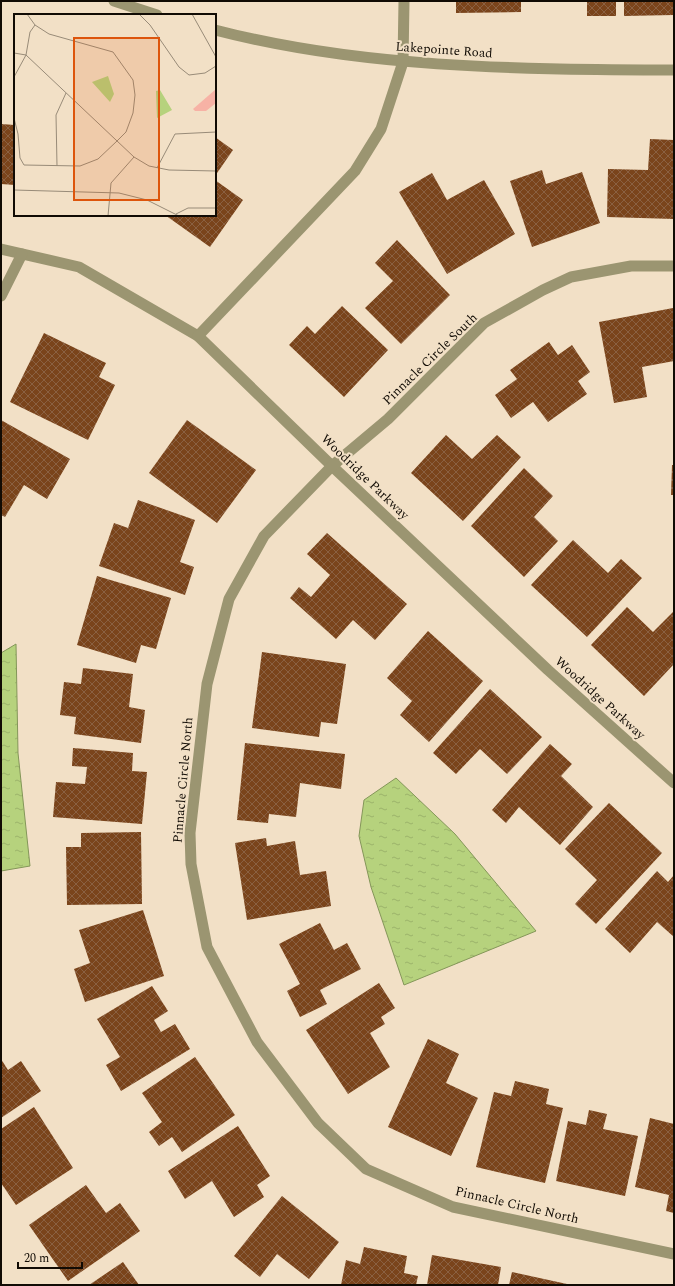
<svg xmlns="http://www.w3.org/2000/svg" width="675" height="1286" viewBox="0 0 675 1286" font-family="Spectral,serif">
<style>
.water{fill:url(#water-ripples);stroke:#849659}
.building{fill:url(#building-cross-hatch)}
.lines{fill:none;stroke-linecap:round;stroke-linejoin:round}
.minor{stroke:#9b9571;stroke-width:11}
.labels{text-anchor:middle;dominant-baseline:central;stroke-width:4;stroke-linejoin:round;paint-order:stroke}
.street-label{font-size:13px;fill:#110b04;stroke:#f2e0c6}
.inset-road{fill:none;stroke:#988b78;stroke-width:1}
.view{fill:#dd550c;fill-opacity:0.15;stroke:#dd550c;stroke-width:2}
.inset-edge{fill:none;stroke:#110b04;stroke-width:2}
</style>
<defs>
<pattern id="water-ripples" width="26" height="14" patternUnits="userSpaceOnUse"><rect width="26" height="14" fill="#b6d27d"/><path d="M2 4q2-2 4 0t4 0M15 11q2-2 4 0t4 0" fill="none" stroke="#9bb36a"/></pattern>
<pattern id="building-cross-hatch" width="8" height="8" patternUnits="userSpaceOnUse"><rect width="8" height="8" fill="#7a441b"/><path d="M0 0l8 8M0 8l8-8" fill="none" stroke="#8a6041"/></pattern>
</defs>
<rect width="100%" height="100%" fill="#f2e0c6"/>
<g class="water">
<path d="M16,644L18,753L30,866L1,871V653Z"/>
<path d="M396,778L455,834L536,931L404,985L371,887L359,836L364,800Z"/>
</g>
<g class="building">
<path d="M456,1H521V12L456,13Z"/>
<rect x="587" y="1" width="29" height="15"/>
<path d="M624,1H674V15L624,16Z"/>
<path d="M1,124L15,125V185L1,184Z"/>
<path d="M215,137L233,150L215,176Z"/>
<path d="M650,139L674,140V219L607,217L608,169L648,170Z"/>
<path d="M542,170L546,184L582,172L600,223L532,247L510,181Z"/>
<path d="M432,173L447,200L484,180L515,234L447,274L399,192Z"/>
<path d="M215,180L243,200L210,247L165,215H215Z"/>
<path d="M397,240L450,295L401,344L365,308L393,281L375,263Z"/>
<path d="M342,306L388,350L344,397L289,345L307,326L315,334Z"/>
<path d="M673,308L674,315V361L642,367L647,397L614,403L599,322Z"/>
<path d="M44,333L106,363L99,377L115,385L88,440L10,402Z"/>
<path d="M549,342L558,355L572,345L590,372L578,381L587,394L548,422L533,402L511,418L495,395L517,379L510,370Z"/>
<path d="M1,420L70,459L47,499L24,485L5,517L1,515Z"/>
<path d="M187,420L256,470L217,523L149,473Z"/>
<path d="M446,435L472,459L497,435L521,457L463,521L411,473Z"/>
<path d="M672,465H674V495H671Z"/>
<path d="M524,468L553,496L534,517L558,541L524,577L471,526Z"/>
<path d="M138,500L195,520L180,562L194,567L185,595L99,566L114,523L128,528Z"/>
<path d="M327,533L407,604L375,640L353,620L336,639L290,598L299,587L311,597L330,575L307,554Z"/>
<path d="M573,540L608,573L621,559L642,578L587,637L531,585Z"/>
<path d="M97,576L171,598L156,649L141,645L136,663L77,645Z"/>
<path d="M627,607L653,632L674,611V664L644,696L591,645Z"/>
<path d="M428,631L483,681L429,742L400,715L412,701L387,678Z"/>
<path d="M262,652L346,664L337,724L321,722L319,737L252,728Z"/>
<path d="M83,668L133,674L129,707L145,710L141,743L74,734L76,717L60,715L64,682L81,684Z"/>
<path d="M490,689L542,737L507,774L480,749L456,774L433,753Z"/>
<path d="M245,743L345,754L341,789L300,783L296,817L269,814L268,823L237,820Z"/>
<path d="M550,744L572,764L561,776L593,807L560,845L519,807L506,823L492,810Z"/>
<path d="M73,748L133,753L132,771L147,772L142,824L53,817L56,782L85,784L87,767L72,766Z"/>
<path d="M609,803L662,853L596,924L575,904L597,880L565,849Z"/>
<path d="M141,832L142,904L67,905L66,847H81V833Z"/>
<path d="M266,838L267,846L295,841L300,875L326,871L331,906L247,920L235,843Z"/>
<path d="M657,871L668,882L674,875V937L657,922L630,953L605,929Z"/>
<path d="M143,910L164,976L85,1002L74,969L90,963L79,930Z"/>
<path d="M320,923L334,950L347,943L361,969L320,990L327,1004L300,1017L287,991L300,984L279,944Z"/>
<path d="M379,983L395,1008L381,1017L385,1024L370,1033L390,1067L348,1094L306,1030Z"/>
<path d="M152,986L168,1011L154,1020L161,1032L175,1024L190,1049L121,1091L106,1065L120,1057L97,1019Z"/>
<path d="M428,1039L459,1054L446,1083L478,1098L451,1156L388,1127Z"/>
<path d="M195,1057L235,1115L182,1152L172,1137L159,1146L149,1132L162,1122L142,1093Z"/>
<path d="M1,1059L8,1070L21,1061L41,1091L1,1118Z"/>
<path d="M515,1081L549,1089L546,1104L563,1108L545,1183L476,1167L494,1092L511,1096Z"/>
<path d="M34,1107L73,1168L16,1205L1,1183V1129Z"/>
<path d="M589,1110L607,1114L603,1129L638,1136L625,1196L556,1181L568,1121L586,1125Z"/>
<path d="M650,1118L674,1124V1213L666,1211L669,1195L635,1187Z"/>
<path d="M238,1126L270,1176L257,1185L264,1197L234,1217L212,1181L185,1199L168,1171Z"/>
<path d="M86,1185L106,1213L120,1203L140,1231L68,1281L29,1225Z"/>
<path d="M282,1196L339,1242L309,1279L277,1254L260,1277L234,1256Z"/>
<path d="M364,1247L407,1256L404,1273L418,1276L416,1285H341L346,1260L360,1264Z"/>
<path d="M432,1255L501,1267L498,1285H427Z"/>
<path d="M123,1262L139,1285H89Z"/>
<path d="M512,1272L567,1284L566,1285H509Z"/>
</g>
<g class="lines">
<g class="minor">
<path d="M114,1L157,15"/>
<path d="M215,30C365,69 520,69 674,70"/>
<path d="M1,249L79,267L198,336L332,466L548,670L674,783"/>
<path d="M674,266H631L571,277L543,290L484,323L388,419L332,466L264,536L229,599L207,684L190,833L191,864L207,947L257,1042L318,1123L366,1169L453,1207L674,1254"/>
<path d="M1,296L22,254"/>
<path d="M198,336L355,171L381,129L403,62L404,1"/>
</g>
</g>
<g class="labels">
<g class="street-label">
<text transform="translate(444 50) rotate(4)">Lakepointe Road</text>
<text transform="translate(430 359) rotate(-44)">Pinnacle Circle South</text>
<text transform="translate(365 477) rotate(44)">Woodridge Parkway</text>
<text transform="translate(600 698) rotate(42)">Woodridge Parkway</text>
<text transform="translate(183 780) rotate(-85)">Pinnacle Circle North</text>
<text transform="translate(517 1205) rotate(13)">Pinnacle Circle North</text>
</g>
</g>
<g transform="translate(14 14)">
<rect width="202" height="202" fill="#f2e0c6"/>
<path d="M202,75V89L192,97H181L179,95Z" fill="#f7b2a5"/>
<path d="M94,62L100,80L96,88L78,68ZM146,76L158,96L143,104L142,77Z" fill="#b6d27d"/>
<path class="inset-road" d="M125,0L136,11L165,53L175,61L191,59L202,52M178,0L202,43M0,39L12,41L120,143L135,152L155,156L202,157M0,63L12,41L16,18L21,11M0,104L4,120L6,144L10,151L66,152L84,145L103,127L112,118L119,99L121,81L119,66L99,38L35,20L21,11L13,0M43,152L42,101L52,79M143,154L161,120L202,118M0,176L105,179L133,186L165,202M162,200L174,194H202M94,202L97,169L120,143"/>
<path class="view" d="M60,24H145V186H60Z"/>
<rect width="202" height="202" class="inset-edge"/>
</g>
<rect width="675" height="1286" fill="none" stroke="#110b04" stroke-width="4"/>
<path d="M18 1262v6h64v-6" fill="none" stroke="#110b04" stroke-width="2"/>
<text x="24" y="1262" font-size="12" fill="#110b04" stroke="#f2e0c6" stroke-width="3" paint-order="stroke">20 m</text>
</svg>
